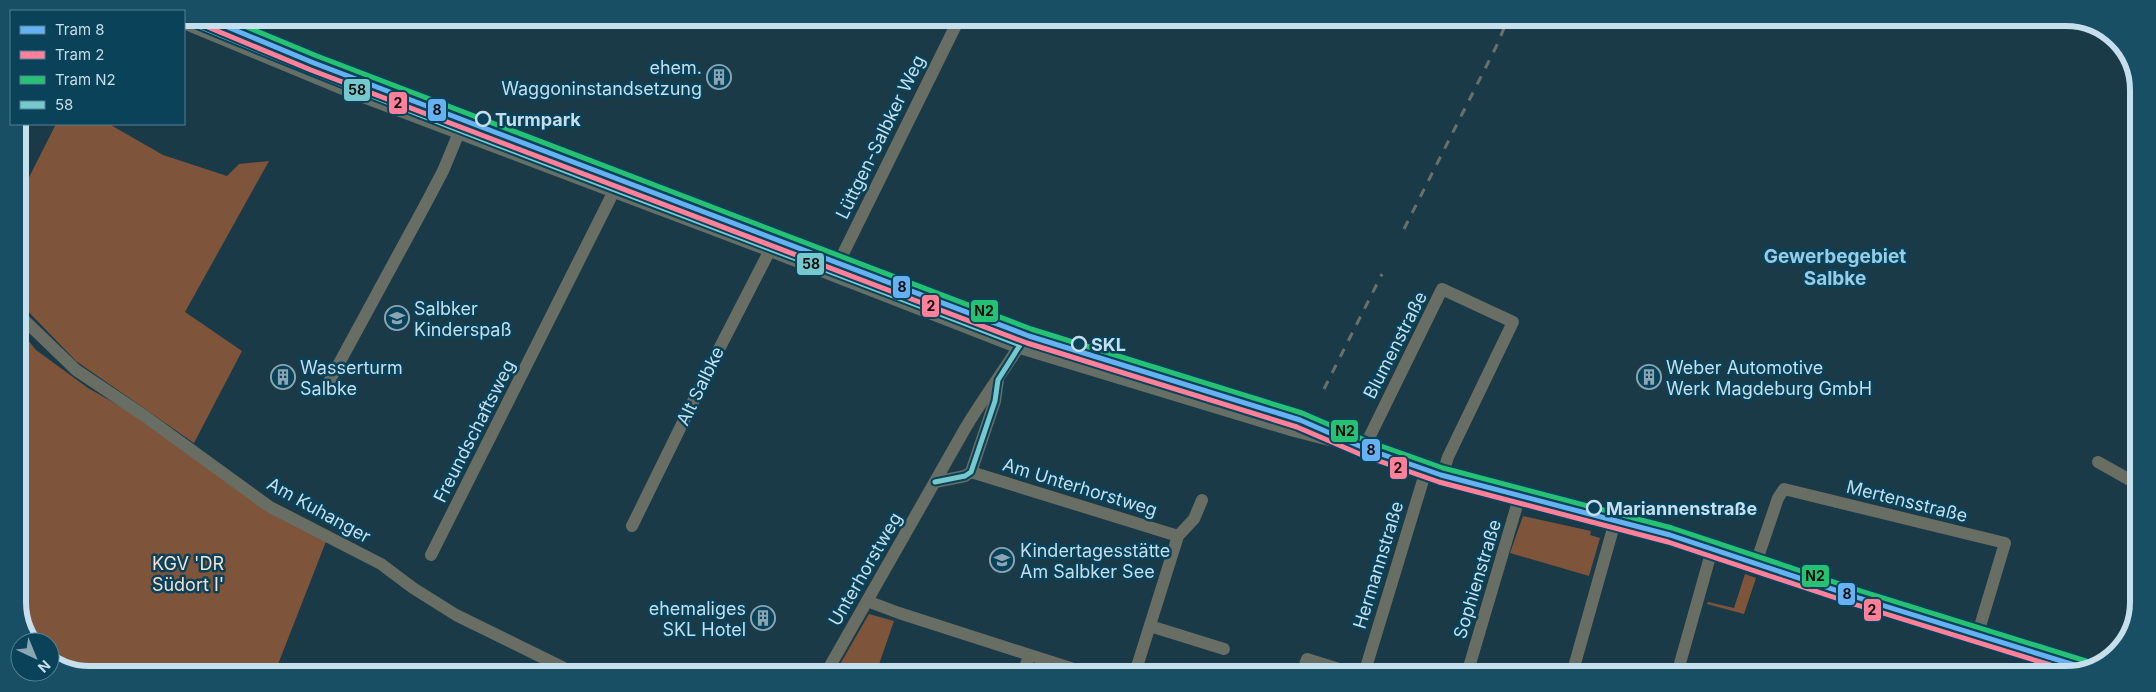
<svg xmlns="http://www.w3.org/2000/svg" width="2156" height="692" viewBox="0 0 2156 692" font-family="Inter,sans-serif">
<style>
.green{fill:#7e543b}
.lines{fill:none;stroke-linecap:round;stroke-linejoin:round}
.minor{stroke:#686e63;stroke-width:12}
.secondary{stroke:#666f66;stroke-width:18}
.rail{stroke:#647170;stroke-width:3;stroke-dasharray:9 9;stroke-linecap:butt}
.bus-1-casing{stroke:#094259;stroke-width:9}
.bus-1{stroke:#77c8cc;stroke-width:5}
.tram-1-casing{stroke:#094259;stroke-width:9}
.tram-2-casing{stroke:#094259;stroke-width:9}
.tram-3-casing{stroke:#094259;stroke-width:9}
.tram-1{stroke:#66b1f2;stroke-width:5}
.tram-2{stroke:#ff8098;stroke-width:5}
.tram-3{stroke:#26c172;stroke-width:5}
.stop-dot{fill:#094259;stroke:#c5dfed;stroke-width:2.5}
.labels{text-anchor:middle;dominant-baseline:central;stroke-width:5;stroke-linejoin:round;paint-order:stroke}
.poi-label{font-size:18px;fill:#c5dfed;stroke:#094259;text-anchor:start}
.stop-label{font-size:18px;font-weight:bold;fill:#c5dfed;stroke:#094259;text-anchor:start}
.street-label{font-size:18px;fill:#c5dfed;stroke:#094259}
.park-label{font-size:18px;fill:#f6dfd2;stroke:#094259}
.neighbourhood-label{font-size:19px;font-weight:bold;fill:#97cce7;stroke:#094259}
.rim{fill:none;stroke:#c5dfed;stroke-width:6}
.line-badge{stroke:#094259;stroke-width:2}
.pale-badge-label{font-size:14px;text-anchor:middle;font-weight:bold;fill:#111}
</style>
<rect width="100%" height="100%" fill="#1b3a47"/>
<g class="green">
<path d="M56,124H109L163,155L227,176L239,164L269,161L185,312L242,351L194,443L76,361L18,301V199Z"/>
<path d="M18,328L36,350L88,388L144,420L327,539L275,672H71L50,659V642H32L18,607Z"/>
<path d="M1523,516L1591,531L1590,535L1600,538L1589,576L1510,553Z"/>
<path d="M1745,574L1756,578L1744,614L1707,604L1708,602L1734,608Z"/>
<path d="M869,614L894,621L876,673H835Z"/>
</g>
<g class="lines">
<g class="minor">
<path d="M834,272L959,19"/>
<path d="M18,314L76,370L146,417L270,507L381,564L413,588L456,615L574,673"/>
<path d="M324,391L424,207L443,171L460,130"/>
<path d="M1365,446L1442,289L1513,322L1448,457L1443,473"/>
<path d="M2098,462L2137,484"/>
<path d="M971,472L1178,536"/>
<path d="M935,482L965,476L971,472L995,401L998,380"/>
<path d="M632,526L715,357L771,248"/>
<path d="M431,555L615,189"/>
<path d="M1757,560L1778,498L1784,489L2005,543L1978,633"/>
<path d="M867,601L899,613L1086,673"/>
<path d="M1150,626L1224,649"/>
<path d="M826,673L966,427C983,399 1002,373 1020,345"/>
<path d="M1023,673L1029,656"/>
<path d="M1135,673L1178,536L1194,519L1202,500"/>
<path d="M1302,674L1307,659L1355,674"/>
<path d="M1364,674L1427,467"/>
<path d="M1467,674L1520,495"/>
<path d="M1572,674L1616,518"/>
<path d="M1677,674L1713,546"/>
</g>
<path class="secondary" d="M184,20L348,88L771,248L1020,345L1291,427L1365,446L1443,473L1520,495L1671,533L1859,596L2088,667"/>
<g class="rail">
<path d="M1404,229L1496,47L1508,19"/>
<path d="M1324,389L1382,274"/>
</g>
<defs>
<g id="bus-1">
<path d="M184,20C460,135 741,236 1020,345"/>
<path d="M935,482L965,476L971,472L995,401L998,380L1020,345"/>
</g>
</defs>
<use href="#bus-1" class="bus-1-casing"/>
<use href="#bus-1" class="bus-1"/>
<defs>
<path id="tram-1" d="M206,18L314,63L1029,336L1300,420L1364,448L1441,475L1670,535L1859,598L2084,668"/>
<path id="tram-2" d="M203,25L311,70L1027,343L1297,427L1362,455L1439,482L1668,542L1857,605L2073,672"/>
<path id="tram-3" d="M225,18L317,56L1031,329L1302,413L1367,441L1443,468L1672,528L1861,591L2086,661"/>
</defs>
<use href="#tram-1" class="tram-1-casing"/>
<use href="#tram-2" class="tram-2-casing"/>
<use href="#tram-3" class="tram-3-casing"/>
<use href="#tram-1" class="tram-1"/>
<use href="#tram-2" class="tram-2"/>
<use href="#tram-3" class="tram-3"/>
</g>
<defs>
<symbol id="building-ring" viewBox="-11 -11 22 22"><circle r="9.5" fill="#094259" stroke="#8aa5b3" stroke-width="1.5"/><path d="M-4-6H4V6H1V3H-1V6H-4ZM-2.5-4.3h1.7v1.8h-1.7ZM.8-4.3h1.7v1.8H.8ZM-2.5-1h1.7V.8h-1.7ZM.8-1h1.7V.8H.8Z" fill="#8aa5b3"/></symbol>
<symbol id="school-ring" viewBox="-11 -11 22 22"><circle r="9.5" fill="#094259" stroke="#8aa5b3" stroke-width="1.5"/><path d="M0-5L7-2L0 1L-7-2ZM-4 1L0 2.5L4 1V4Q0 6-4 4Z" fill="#8aa5b3"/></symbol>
</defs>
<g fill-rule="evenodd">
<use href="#building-ring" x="705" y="63" width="28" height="28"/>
<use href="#school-ring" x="383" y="304" width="28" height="28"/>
<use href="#building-ring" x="269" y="363" width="28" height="28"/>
<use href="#building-ring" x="1635" y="363" width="28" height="28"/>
<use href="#school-ring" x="988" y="546" width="28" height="28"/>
<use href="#building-ring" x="749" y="604" width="28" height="28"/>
</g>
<g class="stop-dot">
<circle cx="483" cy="119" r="7"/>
<circle cx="1079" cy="344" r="7"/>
<circle cx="1594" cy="508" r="7"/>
</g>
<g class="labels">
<g class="poi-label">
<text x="702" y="67" text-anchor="end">ehem.<tspan x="702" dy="21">Waggoninstandsetzung</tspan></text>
<text x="414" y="308">Salbker<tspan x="414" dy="21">Kinderspaß</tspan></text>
<text x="300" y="367">Wasserturm<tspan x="300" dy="21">Salbke</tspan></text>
<text x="1666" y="367">Weber Automotive<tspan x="1666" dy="21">Werk Magdeburg GmbH</tspan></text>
<text x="1020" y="550">Kindertagesstätte<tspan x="1020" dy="21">Am Salbker See</tspan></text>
<text x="746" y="608" text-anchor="end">ehemaliges<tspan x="746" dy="21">SKL Hotel</tspan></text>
</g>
<g class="stop-label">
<text x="495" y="119">Turmpark</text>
<text x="1091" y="344">SKL</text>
<text x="1606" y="508">Mariannenstraße</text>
</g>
<g class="street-label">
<text transform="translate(880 137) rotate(-64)">Lüttgen-Salbker Weg</text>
<text transform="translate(1395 345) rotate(-63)">Blumenstraße</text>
<text transform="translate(700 386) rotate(-64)">Alt Salbke</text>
<text transform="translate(474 431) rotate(-63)">Freundschaftsweg</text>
<text transform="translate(1080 487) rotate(17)">Am Unterhorstweg</text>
<text transform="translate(1907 501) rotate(14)">Mertensstraße</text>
<text transform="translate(319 510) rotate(29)">Am Kuhanger</text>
<text transform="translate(1378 565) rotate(-73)">Hermannstraße</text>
<text transform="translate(865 569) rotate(-60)">Unterhorstweg</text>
<text transform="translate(1477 579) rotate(-73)">Sophienstraße</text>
</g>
<g class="park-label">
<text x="188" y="563">KGV 'DR<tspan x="188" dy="21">Südort I'</tspan></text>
</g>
<g class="neighbourhood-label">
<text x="1835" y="256">Gewerbegebiet<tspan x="1835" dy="22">Salbke</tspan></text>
</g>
</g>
<path d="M0 0H2156V692H0ZM90 26H2066A64 64 0 0 1 2130 90V602A64 64 0 0 1 2066 666H90A64 64 0 0 1 26 602V90A64 64 0 0 1 90 26Z" fill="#184f65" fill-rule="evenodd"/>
<path class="rim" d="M90 26H2066A64 64 0 0 1 2130 90V602A64 64 0 0 1 2066 666H90A64 64 0 0 1 26 602V90A64 64 0 0 1 90 26Z"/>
<g class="line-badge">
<rect x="343" y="78" width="28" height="24" rx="5" fill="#77c8cc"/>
<rect x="388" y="91" width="20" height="24" rx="5" fill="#ff8098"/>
<rect x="427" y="98" width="20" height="24" rx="5" fill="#66b1f2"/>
<rect x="796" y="252" width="29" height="24" rx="5" fill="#77c8cc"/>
<rect x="892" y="275" width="19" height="24" rx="5" fill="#66b1f2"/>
<rect x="921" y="294" width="19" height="24" rx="5" fill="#ff8098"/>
<rect x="970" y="299" width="29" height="24" rx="5" fill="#26c172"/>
<rect x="1330" y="419" width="29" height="24" rx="5" fill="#26c172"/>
<rect x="1361" y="438" width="20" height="24" rx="5" fill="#66b1f2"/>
<rect x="1389" y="456" width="19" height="24" rx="5" fill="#ff8098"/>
<rect x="1801" y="564" width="29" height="24" rx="5" fill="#26c172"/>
<rect x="1837" y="582" width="19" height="24" rx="5" fill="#66b1f2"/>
<rect x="1863" y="598" width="19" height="24" rx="5" fill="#ff8098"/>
</g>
<g class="pale-badge-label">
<text x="357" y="95">58</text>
<text x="398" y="108">2</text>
<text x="437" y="115">8</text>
<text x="811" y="269">58</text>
<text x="902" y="292">8</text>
<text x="931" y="311">2</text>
<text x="984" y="316">N2</text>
<text x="1345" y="436">N2</text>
<text x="1371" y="455">8</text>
<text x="1398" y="473">2</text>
<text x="1815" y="581">N2</text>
<text x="1847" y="599">8</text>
<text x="1872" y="615">2</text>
</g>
<rect x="10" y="10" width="175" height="115" fill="#094259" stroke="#548194"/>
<rect x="20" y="26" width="25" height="8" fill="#66b1f2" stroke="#548194"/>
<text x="55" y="35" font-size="15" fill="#c5dfed">Tram 8</text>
<rect x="20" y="51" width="25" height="8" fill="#ff8098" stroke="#548194"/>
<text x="55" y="60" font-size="15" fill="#c5dfed">Tram 2</text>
<rect x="20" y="76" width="25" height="8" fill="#26c172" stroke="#548194"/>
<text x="55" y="85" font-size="15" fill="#c5dfed">Tram N2</text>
<rect x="20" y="101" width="25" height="8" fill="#77c8cc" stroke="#548194"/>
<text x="55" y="110" font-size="15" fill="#c5dfed">58</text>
<g transform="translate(35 657) rotate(136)"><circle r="24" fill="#094259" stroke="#548194"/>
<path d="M0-4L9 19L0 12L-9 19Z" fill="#8aa5b3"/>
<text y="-8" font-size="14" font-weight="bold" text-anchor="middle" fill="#c5dfed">N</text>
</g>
</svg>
